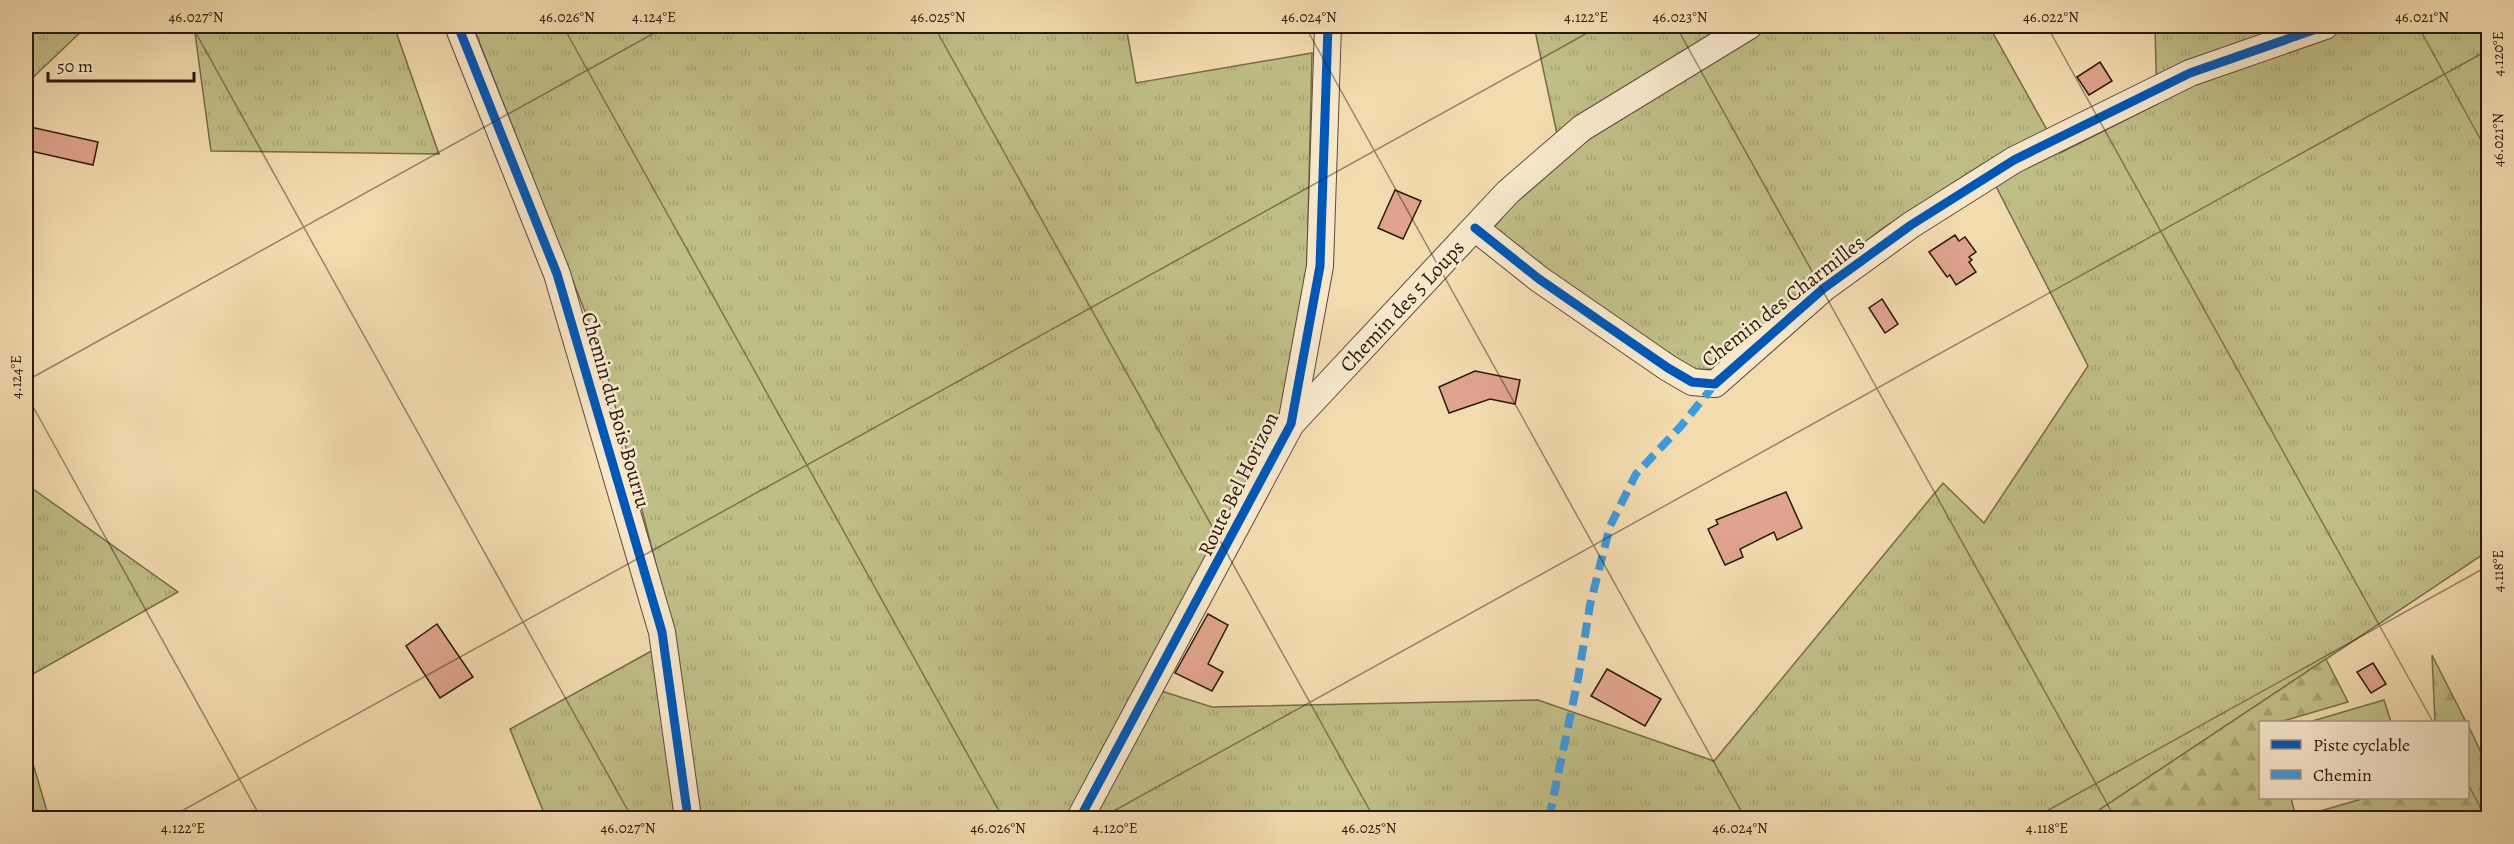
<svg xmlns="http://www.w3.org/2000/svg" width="2514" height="844" viewBox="0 0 2514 844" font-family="Alegreya,serif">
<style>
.grass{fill:url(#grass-tufts);stroke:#766b4b;stroke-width:1.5}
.forest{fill:url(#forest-firs);stroke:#766b4b;stroke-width:1.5}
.pitch{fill:#c0be87;stroke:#766b4b;stroke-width:1.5}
.building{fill:#e0a48e;stroke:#2c180f;stroke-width:1.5}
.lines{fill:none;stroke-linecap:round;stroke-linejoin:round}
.minor-casing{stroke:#5e4937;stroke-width:28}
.minor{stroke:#f7e8cc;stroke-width:26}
.quiet{stroke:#3d9ade;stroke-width:8;stroke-dasharray:15 8;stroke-linecap:butt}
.cycleway-casing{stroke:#f7e8cc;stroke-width:13}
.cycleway{stroke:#0057b8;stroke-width:9}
.ticks{fill:none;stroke:#2c180f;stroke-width:1.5;stroke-opacity:0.45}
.labels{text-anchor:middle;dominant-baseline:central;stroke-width:5;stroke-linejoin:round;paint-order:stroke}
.street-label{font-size:21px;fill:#2c180f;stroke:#f7e8cc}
.neatline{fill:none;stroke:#2c180f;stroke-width:2}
.ticks-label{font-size:15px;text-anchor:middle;fill:#2c180f}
</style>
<defs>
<pattern id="grass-tufts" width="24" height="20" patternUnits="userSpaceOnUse" patternTransform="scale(1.5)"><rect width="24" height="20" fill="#c0be87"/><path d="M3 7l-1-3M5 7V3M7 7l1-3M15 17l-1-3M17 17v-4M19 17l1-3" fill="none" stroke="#a5a373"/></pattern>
<pattern id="forest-firs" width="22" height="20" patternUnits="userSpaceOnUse" patternTransform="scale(1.5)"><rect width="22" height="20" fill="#c0be87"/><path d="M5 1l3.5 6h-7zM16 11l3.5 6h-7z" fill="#a5a373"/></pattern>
</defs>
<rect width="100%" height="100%" fill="#f3dbb0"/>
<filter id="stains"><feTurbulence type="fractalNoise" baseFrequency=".00333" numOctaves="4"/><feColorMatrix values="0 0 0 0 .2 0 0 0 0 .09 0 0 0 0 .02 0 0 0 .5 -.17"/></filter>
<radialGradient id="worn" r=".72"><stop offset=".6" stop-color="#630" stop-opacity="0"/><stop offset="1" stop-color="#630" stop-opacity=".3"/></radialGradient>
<g class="grass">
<path d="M26,26H87L26,84Z"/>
<path d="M194,26H394L439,154L211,151Z"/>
<path d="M473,26H1126L1136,83L1312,53L1307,266L1280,424L1139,684L1212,707L1538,700L1714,761L1943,483L1984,523L2088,366L1984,163L1883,228L1808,287L1718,369L1689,370L1490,232L1524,192L1596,131L1771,26H1989L2060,153L2157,104L2155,26H2488V551L2091,816V818H546L510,729L675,638L602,355Z"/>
<path d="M1534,26H1725L1557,134Z"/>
<path d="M26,484L178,592L26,678Z"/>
<path d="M26,740L49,818H26Z"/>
</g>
<g class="forest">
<path d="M2432,655L2466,722H2435Z"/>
<path d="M2326,659L2348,702L2280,722H2260V798H2291L2296,818L2365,798H2468V725L2488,767V818H2091L2090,816Z"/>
</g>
<path class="pitch" d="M2384,700L2391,722H2309Z"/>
<g class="building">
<path d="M2100,62L2112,81L2089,95L2077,77Z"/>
<path d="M26,126L98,142L93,165L26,150Z"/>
<path d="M1395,190L1421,201L1403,239L1378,228Z"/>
<path d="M1955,235L1959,241L1965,237L1976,252L1969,257L1972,260L1969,262L1976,272L1956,285L1950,275L1947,277L1929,252Z"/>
<path d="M1882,299L1898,324L1885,333L1869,308Z"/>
<path d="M1475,371L1520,380L1515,404L1490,399L1449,413L1439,387Z"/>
<path d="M1786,492L1802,528L1777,540L1774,532L1740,549L1743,557L1725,565L1708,529L1718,524L1716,520Z"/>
<path d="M1208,614L1228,625L1208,664L1223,672L1212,691L1175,673Z"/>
<path d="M437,624L473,677L440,698L406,646Z"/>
<path d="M2373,663L2386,684L2371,693L2357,672Z"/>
<path d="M1607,669L1661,699L1645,726L1591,696Z"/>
</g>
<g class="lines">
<defs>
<g id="minor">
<path d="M458,26L557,274L662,632L688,818"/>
<path d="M1475,228L1539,279L1668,368L1692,382L1715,384L1824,288L1911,225L2014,160L2190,73L2325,26"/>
<path d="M1291,424L1508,192L1582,128L1749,26"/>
<path d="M1080,818L1291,424L1320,266L1328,26"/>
</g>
</defs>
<use href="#minor" class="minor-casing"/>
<use href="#minor" class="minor"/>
<path class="quiet" d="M1549,818L1578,679L1590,605L1610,526L1636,474L1681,426L1715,384"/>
<defs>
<g id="cycleway">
<path d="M458,26L557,274L662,632L688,818"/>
<path d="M1475,228L1539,279L1668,368L1692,382L1715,384L1824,288L1911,225L2014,160L2190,73L2325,26"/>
<path d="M1080,818L1291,424L1320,266L1328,26"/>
</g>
</defs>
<use href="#cycleway" class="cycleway-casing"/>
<use href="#cycleway" class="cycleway"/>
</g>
<path class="ticks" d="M192,26L632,818M563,26L1003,818M934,26L1374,818M1305,26L1745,818M1676,26L2115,818M2047,26L2433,722M2418,26L2488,153M26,381L667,26M26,394L261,818M2468,784L2486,818M169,818L1600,26M1101,818L2488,50M2034,818L2488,566"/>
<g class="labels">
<g class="street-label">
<text transform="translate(1783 301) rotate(-38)">Chemin des Charmilles</text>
<text transform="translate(1402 306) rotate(-47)">Chemin des 5 Loups</text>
<text transform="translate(616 410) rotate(74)">Chemin du Bois Bourru</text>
<text transform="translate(1238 484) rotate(-64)">Route Bel Horizon</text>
</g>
</g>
<rect width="2514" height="844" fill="none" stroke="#f3dbb0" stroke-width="66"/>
<rect x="2259" y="721" width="210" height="78" fill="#f7e8cc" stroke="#a69580" stroke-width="1.5"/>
<rect x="2271" y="740" width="30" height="9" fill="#0057b8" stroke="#a69580" stroke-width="1.5"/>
<text x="2313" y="751" font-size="18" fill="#2c180f">Piste cyclable</text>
<rect x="2271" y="770" width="30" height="9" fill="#3d9ade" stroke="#a69580" stroke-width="1.5"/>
<text x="2313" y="781" font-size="18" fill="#2c180f">Chemin</text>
<path d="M48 72v9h146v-9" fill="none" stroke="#2c180f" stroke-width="3"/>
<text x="57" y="72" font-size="18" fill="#2c180f" stroke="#f7e8cc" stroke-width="4.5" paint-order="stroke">50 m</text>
<rect x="33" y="33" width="2448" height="778" class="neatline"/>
<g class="ticks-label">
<text x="196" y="22">46.027°N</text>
<text x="567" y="22">46.026°N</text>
<text x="654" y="22">4.124°E</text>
<text x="938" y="22">46.025°N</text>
<text x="1309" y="22">46.024°N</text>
<text x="1586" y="22">4.122°E</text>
<text x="1680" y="22">46.023°N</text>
<text x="2051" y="22">46.022°N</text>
<text x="2422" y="22">46.021°N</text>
<text transform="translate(2498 54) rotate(-90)" y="5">4.120°E</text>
<text transform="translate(2498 140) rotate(-90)" y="5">46.021°N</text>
<text transform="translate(16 377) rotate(-90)" y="5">4.124°E</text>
<text transform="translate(2498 571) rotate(-90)" y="5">4.118°E</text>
<text x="183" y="833">4.122°E</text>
<text x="628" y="833">46.027°N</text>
<text x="998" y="833">46.026°N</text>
<text x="1115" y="833">4.120°E</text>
<text x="1369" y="833">46.025°N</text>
<text x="1740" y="833">46.024°N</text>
<text x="2047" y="833">4.118°E</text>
</g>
<rect width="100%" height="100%" filter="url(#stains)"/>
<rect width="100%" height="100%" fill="url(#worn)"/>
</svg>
